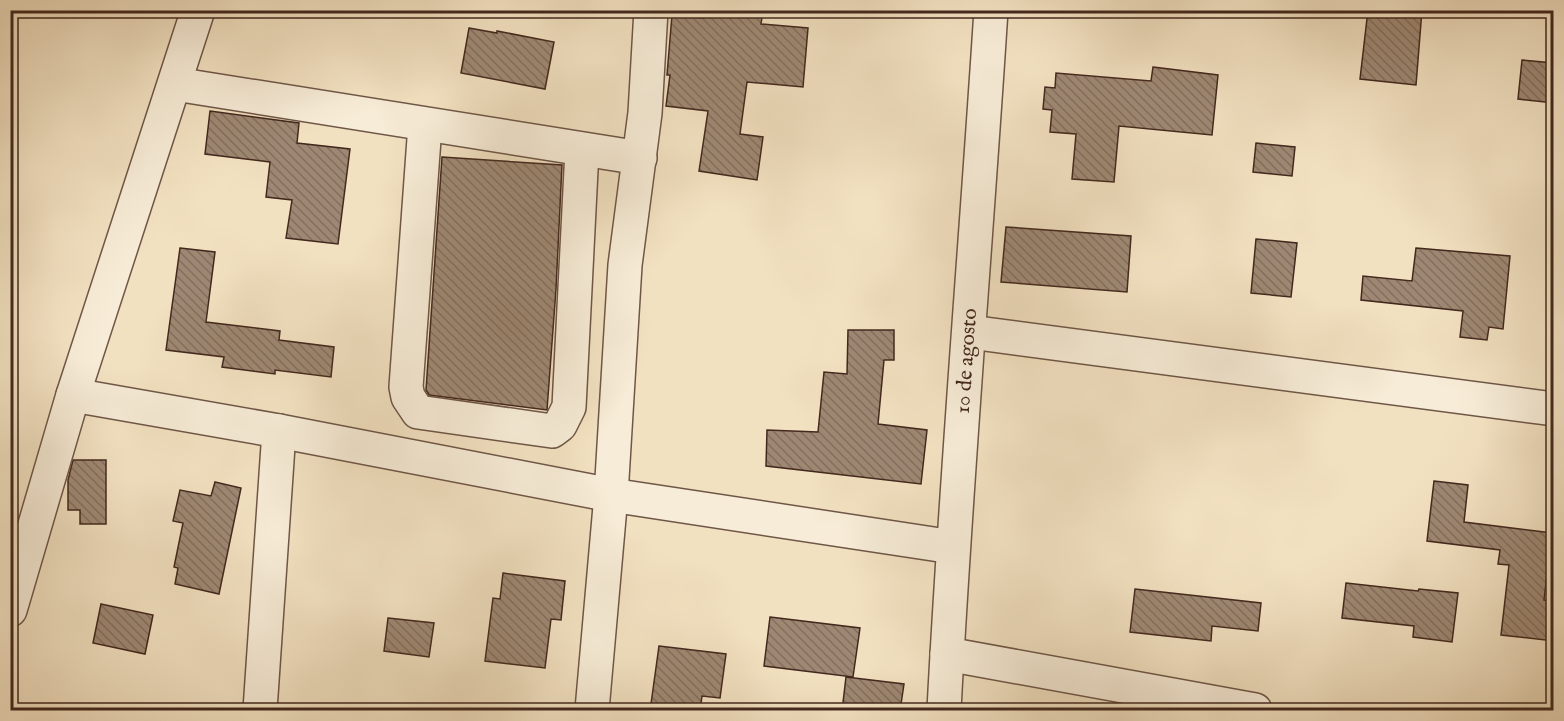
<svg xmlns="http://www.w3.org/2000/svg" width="1564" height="721" viewBox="0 0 1564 721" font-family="'IM FELL English',serif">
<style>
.building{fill:url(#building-back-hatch);stroke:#43281e;stroke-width:1.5}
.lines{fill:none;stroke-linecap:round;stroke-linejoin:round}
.minor-casing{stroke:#6f5647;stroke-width:36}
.minor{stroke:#f7ecd7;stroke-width:33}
.labels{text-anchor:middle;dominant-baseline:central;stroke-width:4.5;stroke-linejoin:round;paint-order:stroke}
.street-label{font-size:21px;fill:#43281e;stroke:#f7ecd7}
</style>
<defs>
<pattern id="building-back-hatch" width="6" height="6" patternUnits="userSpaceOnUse" patternTransform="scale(1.5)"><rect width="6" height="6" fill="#9e8873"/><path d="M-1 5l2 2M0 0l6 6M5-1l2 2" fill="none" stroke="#826f5e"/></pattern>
</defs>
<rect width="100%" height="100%" fill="#f2e1c1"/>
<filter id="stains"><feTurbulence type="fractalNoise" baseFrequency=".00333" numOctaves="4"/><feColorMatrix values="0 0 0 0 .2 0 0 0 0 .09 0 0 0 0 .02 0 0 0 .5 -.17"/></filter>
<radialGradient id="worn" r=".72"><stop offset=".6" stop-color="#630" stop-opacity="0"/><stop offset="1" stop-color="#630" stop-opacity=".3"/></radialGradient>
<g class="building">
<path d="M704,10H763L761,24L808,28L803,87L747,82L740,134L763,137L757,180L699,171L708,111L666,106L670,75H667L672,15L703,18Z"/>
<path d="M1368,10H1422L1416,85L1360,79Z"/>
<path d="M469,28L497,33V31L554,42L545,89L461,73Z"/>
<path d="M1522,60L1554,63V103L1518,99Z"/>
<path d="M1153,67L1218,75L1212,135L1119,126L1114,182L1072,179L1076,134L1050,132L1052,110L1043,109L1045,87L1055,88L1056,73L1151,81Z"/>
<path d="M210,111L299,123L297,143L350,149L338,244L286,238L292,200L266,197L270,162L205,154Z"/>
<path d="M1256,143L1295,147L1292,176L1253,172Z"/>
<path d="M442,157L562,165L556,289L547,410L429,395L426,390Z"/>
<path d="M1006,227L1131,236L1127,292L1001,282Z"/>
<path d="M1256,239L1297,243L1291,297L1251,293Z"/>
<path d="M180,248L215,252L206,322L280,331L279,340L334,347L331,377L275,370V374L222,367L224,357L166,350Z"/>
<path d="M1416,248L1510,256L1503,329L1489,327L1487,340L1460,337L1463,311L1361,300L1363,276L1412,281Z"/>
<path d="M848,330H894V360H884L878,424L927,430L921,484L766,466L767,430L818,432L824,372L847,374Z"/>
<path d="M73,460H106V524H80V510H68V480Z"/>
<path d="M1434,481L1468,485L1464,522L1552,533L1544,600L1554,601V641L1501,635L1509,565L1498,564L1500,550L1427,541Z"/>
<path d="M215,482L241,488L219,594L175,584L178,568L174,567L183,523L173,521L180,490L211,496Z"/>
<path d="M503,573L565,581L561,620L551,619L545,668L485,661L493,598L500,599Z"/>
<path d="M1346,583L1418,591L1419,589L1458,593L1452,642L1413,637L1414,626L1342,618Z"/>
<path d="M1135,589L1261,603L1258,631L1212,626L1211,641L1130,632Z"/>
<path d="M101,604L153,615L145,654L93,643Z"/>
<path d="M770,617L860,628L853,677L764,666Z"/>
<path d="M388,618L434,623L429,657L384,651Z"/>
<path d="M659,646L726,654L720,698L702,696L700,711H650Z"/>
<path d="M846,677L904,684L900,711H842Z"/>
</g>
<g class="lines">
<defs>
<g id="minor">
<path d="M175,84L640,158"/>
<path d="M425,125L406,387L408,397L418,412L552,431L560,425L569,407L582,150"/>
<path d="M970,332L1554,409"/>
<path d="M73,395L279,431L611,495L953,547"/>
<path d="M10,610L73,395L198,10"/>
<path d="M947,654L1255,710"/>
<path d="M260,710L279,431"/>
<path d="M592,710L611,495L625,265L645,113L651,10"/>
<path d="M944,710C956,477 976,244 991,10"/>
</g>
</defs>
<use href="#minor" class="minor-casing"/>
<use href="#minor" class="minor"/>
</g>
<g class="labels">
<g class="street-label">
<text transform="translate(967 361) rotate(-86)">10 de agosto</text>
</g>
</g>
<rect width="1564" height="721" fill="none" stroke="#f2e1c1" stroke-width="36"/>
<rect x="12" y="12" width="1540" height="697" fill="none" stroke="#43281e" stroke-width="3"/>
<rect x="18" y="18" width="1528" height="685" fill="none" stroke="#43281e" stroke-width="1.5"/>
<rect width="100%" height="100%" filter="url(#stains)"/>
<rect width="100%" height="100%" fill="url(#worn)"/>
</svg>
